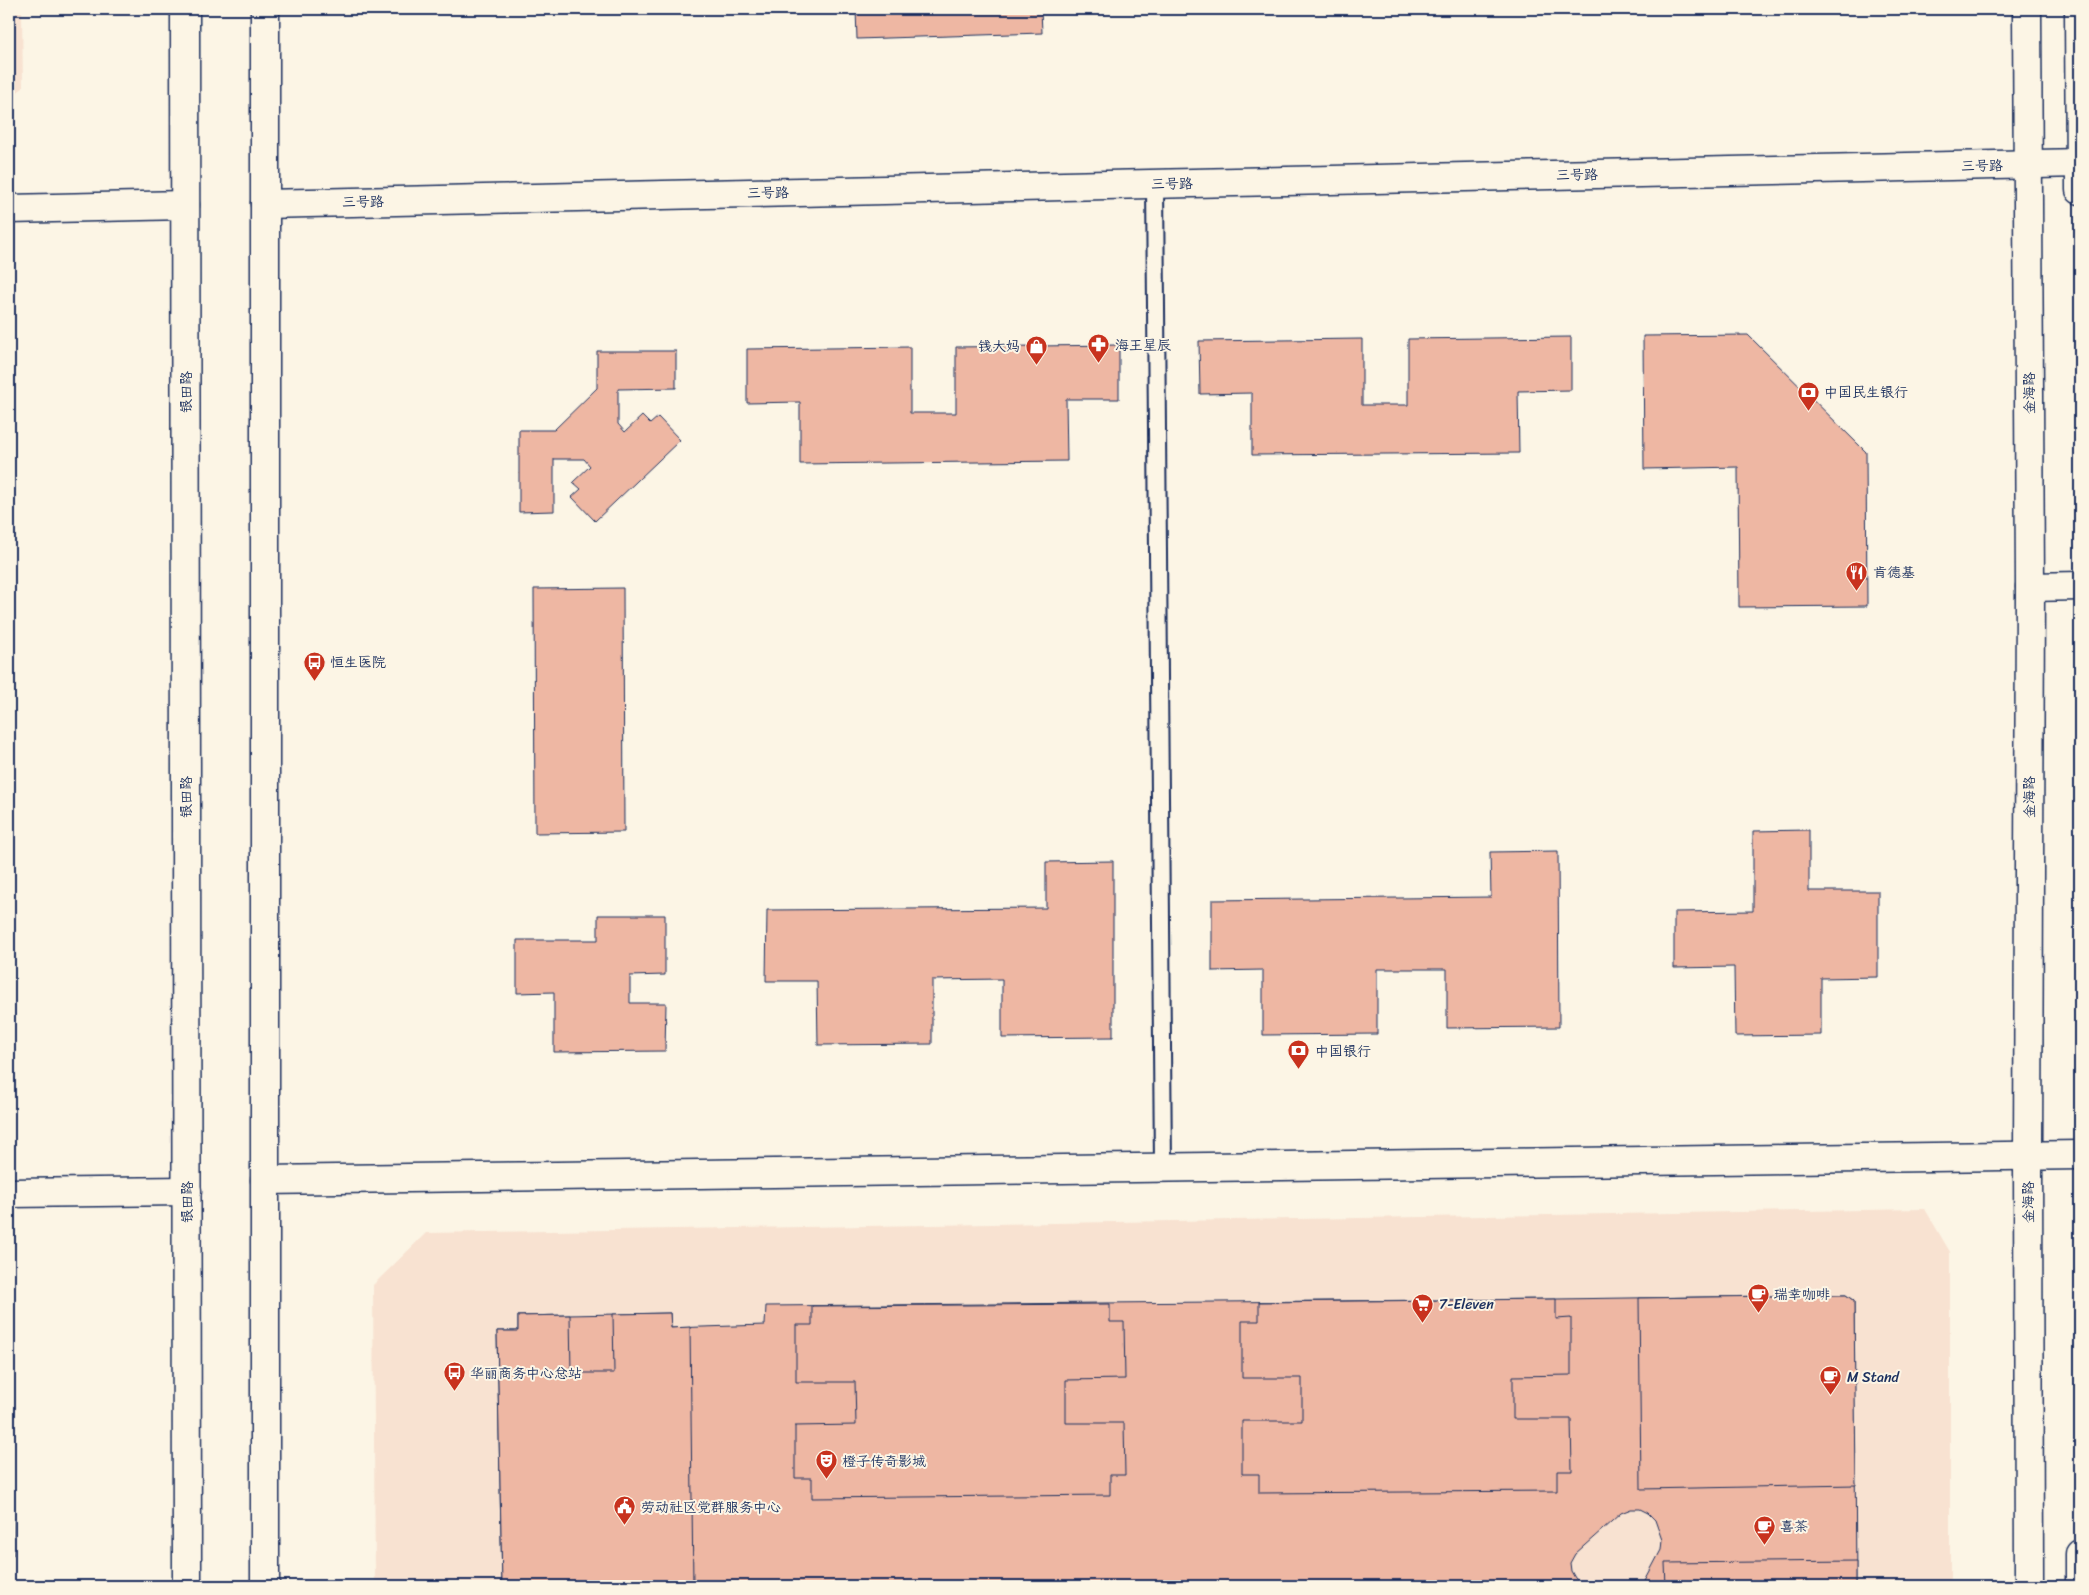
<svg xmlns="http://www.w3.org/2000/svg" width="2089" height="1595" viewBox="0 0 2089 1595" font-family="Sriracha,'LXGW WenKai TC',sans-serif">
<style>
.built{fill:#f8e2d1}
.building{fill:#eeb7a3;stroke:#1b2f5e}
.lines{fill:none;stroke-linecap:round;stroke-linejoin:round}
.service-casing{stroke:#1b2f5e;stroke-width:20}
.minor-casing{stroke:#1b2f5e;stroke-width:31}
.tertiary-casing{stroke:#1b2f5e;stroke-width:31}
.service{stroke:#fcf5e5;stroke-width:16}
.minor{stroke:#fcf5e5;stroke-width:28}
.tertiary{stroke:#fcf5e5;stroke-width:28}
.labels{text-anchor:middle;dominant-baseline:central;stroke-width:4;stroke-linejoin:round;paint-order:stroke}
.street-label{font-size:14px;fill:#1b2f5e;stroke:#fcf5e5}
.poi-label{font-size:14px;fill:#1b2f5e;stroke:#fcf5e5;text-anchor:start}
</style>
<rect width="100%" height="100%" fill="#fcf5e5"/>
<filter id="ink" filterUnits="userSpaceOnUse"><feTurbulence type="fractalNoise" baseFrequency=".02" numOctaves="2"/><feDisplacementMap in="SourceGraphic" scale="10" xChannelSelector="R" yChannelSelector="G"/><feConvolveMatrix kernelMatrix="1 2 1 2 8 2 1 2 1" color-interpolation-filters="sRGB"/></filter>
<g filter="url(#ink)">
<g class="built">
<path d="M9,9H22L23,88L9,98Z"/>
<path d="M1925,1209L1950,1252V1586H375L373,1285L426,1233Z"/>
</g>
<g class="building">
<path d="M856,9H1041L1042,33L857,39Z"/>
<path d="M1748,335L1866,452L1867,606L1739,607L1738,467L1644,469L1643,336Z"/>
<path d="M1571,337V390L1518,391L1519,453L1252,455V393L1200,394L1199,341L1362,339V405H1408V339Z"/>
<path d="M1119,345V399H1066L1067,461L800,464V402L747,403V349L910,347V413H956V347Z"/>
<path d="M597,351H676V388L618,389V424L625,432L642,416L650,424L658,417L680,440L595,521L572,497L581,489L573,482L590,466L584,459H554V511L519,512V430H554L597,388Z"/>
<path d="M623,588L624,832L535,833L534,589Z"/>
<path d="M1809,830V891H1878V977L1821,978V1035L1735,1036L1734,967L1674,968V912L1753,911V831Z"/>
<path d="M1558,851L1559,1027L1447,1028V969H1377V1034L1263,1035V970L1212,971V900L1491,897L1490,852Z"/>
<path d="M1113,861V1037L1002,1038V979L932,980V1044L818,1045L817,981H766L767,910L1046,908V862Z"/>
<path d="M598,915H665V975L630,976V1003H666L665,1051L554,1052V992L517,993V940H598Z"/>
<path d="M1846,1295L1854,1301L1856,1586H1642L1661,1550L1662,1540L1655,1520L1648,1513L1640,1509H1631L1621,1513L1575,1554L1570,1563L1571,1571L1575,1578L1584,1586H502L497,1331H518V1316L670,1313L671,1328L765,1325L766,1306L1556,1299Z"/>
<path d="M1846,1295L1854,1301L1856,1485L1641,1489L1639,1298Z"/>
<path d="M1556,1299V1319L1571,1318V1375L1513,1376V1419H1571L1572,1471H1557V1491L1259,1493V1474H1242V1421H1302V1378H1242V1321H1259V1302Z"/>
<path d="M1110,1304V1322H1124L1125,1379L1066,1380V1423H1124L1125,1475H1110V1495L812,1498V1478H795V1426L856,1425L855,1382H796V1325H812V1306Z"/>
<path d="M670,1313L671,1328L690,1327L693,1586H617V1583L574,1584V1586H502L497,1331H518V1316L570,1315L571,1373H614L613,1314Z"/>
<path d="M9,1466H12L13,1555H9Z"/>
<path d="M1856,1561V1586H1666L1665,1563Z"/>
</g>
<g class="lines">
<defs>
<path id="service" d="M1155,184L1163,1167"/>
<g id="minor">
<path d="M265,204L2080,163"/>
<path d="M9,209L185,205"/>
<path d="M2030,587L2080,586"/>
<path d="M265,1180L2080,1155"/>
<path d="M9,1193L187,1191"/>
</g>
<g id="tertiary">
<path d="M185,9L187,1586"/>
<path d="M265,9V1586"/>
<path d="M2027,9L2030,587L2028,1156L2029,1586"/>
<path d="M2079,9L2080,190"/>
<path d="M2080,1586V1554"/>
</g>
</defs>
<use href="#service" class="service-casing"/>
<use href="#minor" class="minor-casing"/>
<use href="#tertiary" class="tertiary-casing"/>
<use href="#service" class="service"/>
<use href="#minor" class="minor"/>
<use href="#tertiary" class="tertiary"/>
</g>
</g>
<defs>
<symbol id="pharmacy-pin" viewBox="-11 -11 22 30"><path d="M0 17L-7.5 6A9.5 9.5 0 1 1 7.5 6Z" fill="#c8321e" stroke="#fcf5e5"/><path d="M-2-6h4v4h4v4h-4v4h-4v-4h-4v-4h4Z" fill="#fff"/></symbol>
<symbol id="shop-pin" viewBox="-11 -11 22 30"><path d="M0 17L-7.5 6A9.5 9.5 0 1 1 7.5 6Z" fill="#c8321e" stroke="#fcf5e5"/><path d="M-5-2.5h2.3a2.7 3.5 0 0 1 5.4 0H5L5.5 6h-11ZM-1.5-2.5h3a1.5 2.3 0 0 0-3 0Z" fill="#fff"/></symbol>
<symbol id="bank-pin" viewBox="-11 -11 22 30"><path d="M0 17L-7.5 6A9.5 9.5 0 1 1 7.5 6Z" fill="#c8321e" stroke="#fcf5e5"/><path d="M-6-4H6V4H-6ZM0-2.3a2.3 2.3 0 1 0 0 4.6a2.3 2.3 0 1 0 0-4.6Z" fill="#fff"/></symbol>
<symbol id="restaurant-pin" viewBox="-11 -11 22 30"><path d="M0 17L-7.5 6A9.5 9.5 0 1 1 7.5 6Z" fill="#c8321e" stroke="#fcf5e5"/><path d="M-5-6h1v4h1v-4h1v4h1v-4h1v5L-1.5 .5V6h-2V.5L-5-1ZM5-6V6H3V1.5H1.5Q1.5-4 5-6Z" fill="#fff"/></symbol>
<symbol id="bus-pin" viewBox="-11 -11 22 30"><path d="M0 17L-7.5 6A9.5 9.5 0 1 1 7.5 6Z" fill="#c8321e" stroke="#fcf5e5"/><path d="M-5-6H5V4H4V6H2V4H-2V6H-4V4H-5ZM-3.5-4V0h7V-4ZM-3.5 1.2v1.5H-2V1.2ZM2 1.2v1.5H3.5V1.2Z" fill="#fff"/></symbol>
<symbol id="cafe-pin" viewBox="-11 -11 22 30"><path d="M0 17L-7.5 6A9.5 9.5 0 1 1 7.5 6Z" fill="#c8321e" stroke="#fcf5e5"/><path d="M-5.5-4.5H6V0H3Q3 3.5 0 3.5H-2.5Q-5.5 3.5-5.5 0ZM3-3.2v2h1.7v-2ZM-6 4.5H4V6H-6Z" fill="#fff"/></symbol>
<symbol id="supermarket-pin" viewBox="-11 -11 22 30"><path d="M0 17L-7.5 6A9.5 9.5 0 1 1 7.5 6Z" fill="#c8321e" stroke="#fcf5e5"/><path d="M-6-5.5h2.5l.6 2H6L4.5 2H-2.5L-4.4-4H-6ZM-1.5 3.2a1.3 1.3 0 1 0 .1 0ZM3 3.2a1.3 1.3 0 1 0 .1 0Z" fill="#fff"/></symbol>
<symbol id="theatre-pin" viewBox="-11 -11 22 30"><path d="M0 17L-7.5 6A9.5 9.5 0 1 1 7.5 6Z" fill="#c8321e" stroke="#fcf5e5"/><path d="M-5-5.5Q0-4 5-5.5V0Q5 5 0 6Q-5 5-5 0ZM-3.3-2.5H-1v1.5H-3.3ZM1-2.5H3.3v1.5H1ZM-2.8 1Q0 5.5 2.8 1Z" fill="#fff"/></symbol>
<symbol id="civic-pin" viewBox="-11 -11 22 30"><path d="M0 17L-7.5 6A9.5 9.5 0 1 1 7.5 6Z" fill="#c8321e" stroke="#fcf5e5"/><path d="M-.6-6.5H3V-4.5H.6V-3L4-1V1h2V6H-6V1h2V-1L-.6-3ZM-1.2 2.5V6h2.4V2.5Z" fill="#fff"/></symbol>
</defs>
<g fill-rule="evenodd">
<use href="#pharmacy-pin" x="1086" y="332" width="25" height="34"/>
<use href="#shop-pin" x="1024" y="334" width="25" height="34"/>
<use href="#bank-pin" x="1796" y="380" width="25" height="34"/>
<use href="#restaurant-pin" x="1844" y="560" width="25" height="34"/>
<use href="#bus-pin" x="302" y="650" width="25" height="34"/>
<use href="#bank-pin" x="1286" y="1038" width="25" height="34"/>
<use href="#cafe-pin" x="1746" y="1282" width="25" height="34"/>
<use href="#supermarket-pin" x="1410" y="1292" width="25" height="34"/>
<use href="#bus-pin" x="442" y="1360" width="25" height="34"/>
<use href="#cafe-pin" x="1818" y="1364" width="25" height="34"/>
<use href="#theatre-pin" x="814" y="1448" width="25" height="34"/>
<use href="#civic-pin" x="612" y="1494" width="25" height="34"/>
<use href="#cafe-pin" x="1752" y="1514" width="25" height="34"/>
</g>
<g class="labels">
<g class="street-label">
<text transform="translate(1982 166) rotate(-1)">三号路</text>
<text transform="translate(1577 175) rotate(-1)">三号路</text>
<text transform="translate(1172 184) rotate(-1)">三号路</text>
<text transform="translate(768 193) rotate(-1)">三号路</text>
<text transform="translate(363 202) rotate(-1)">三号路</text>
<text transform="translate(186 392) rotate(-90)">银田路</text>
<text transform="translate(2029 393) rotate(-90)">金海路</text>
<text transform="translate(186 797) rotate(-90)">银田路</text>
<text transform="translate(2029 797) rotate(-90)">金海路</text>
<text transform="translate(187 1202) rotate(-90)">银田路</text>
<text transform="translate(2028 1202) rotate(-90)">金海路</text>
</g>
<g class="poi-label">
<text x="1115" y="345">海王星辰</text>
<text x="1020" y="346" text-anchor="end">钱大妈</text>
<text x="1824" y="392">中国民生银行</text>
<text x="1873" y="572">肯德基</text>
<text x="330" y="662">恒生医院</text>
<text x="1315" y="1051">中国银行</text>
<text x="1774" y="1294">瑞幸咖啡</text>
<text x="1439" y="1304">7-Eleven</text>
<text x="470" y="1373">华丽商务中心总站</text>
<text x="1847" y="1377">M Stand</text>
<text x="842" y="1461">橙子传奇影城</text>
<text x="641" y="1507">劳动社区党群服务中心</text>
<text x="1780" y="1526">喜茶</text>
</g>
</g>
<rect width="2089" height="1595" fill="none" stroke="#fcf5e5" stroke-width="30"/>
<rect x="15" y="15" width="2059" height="1565" fill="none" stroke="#1b2f5e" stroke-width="2" filter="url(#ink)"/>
</svg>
